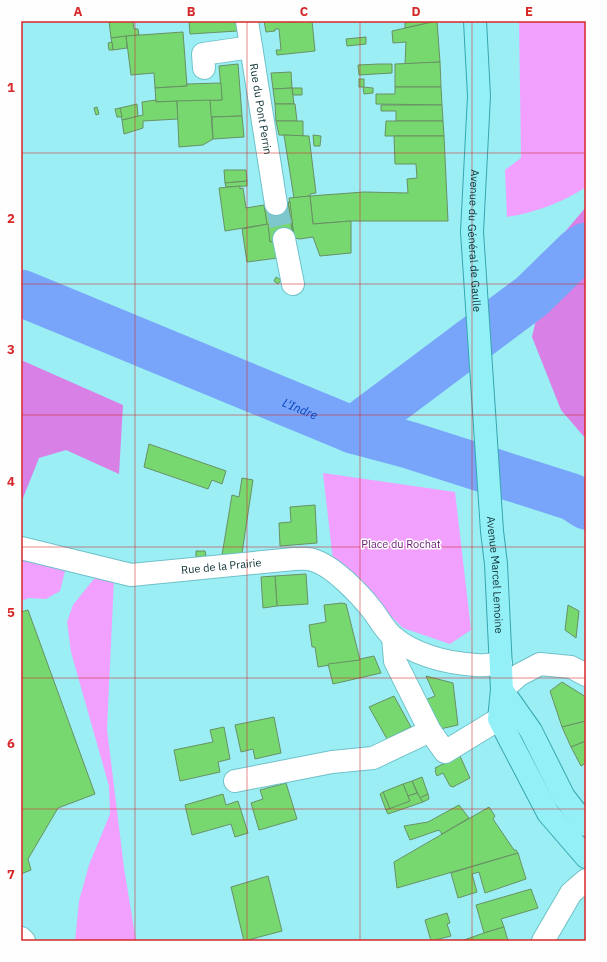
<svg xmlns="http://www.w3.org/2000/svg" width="607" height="962" viewBox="0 0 607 962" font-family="'IBM Plex Sans',sans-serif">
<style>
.green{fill:#f2a0fe}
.forest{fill:#d880e5}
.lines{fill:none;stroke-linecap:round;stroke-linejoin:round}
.river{stroke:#78a5fa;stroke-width:47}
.building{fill:#78d870;stroke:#689164}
.minor-tunnel{stroke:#7ec8cd;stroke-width:22;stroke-dasharray:22 11;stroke-linecap:butt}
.minor-casing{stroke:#6fc1c8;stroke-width:24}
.major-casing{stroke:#36a6af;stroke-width:24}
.minor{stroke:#fff;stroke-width:22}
.major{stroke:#94f0f7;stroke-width:22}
.grid{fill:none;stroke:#d62828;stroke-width:1;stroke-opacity:0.55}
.labels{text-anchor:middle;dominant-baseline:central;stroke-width:3;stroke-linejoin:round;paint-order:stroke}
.street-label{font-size:11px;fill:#0c3033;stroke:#fefefe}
.park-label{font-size:11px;fill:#6b1b76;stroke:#fefefe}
.water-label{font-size:12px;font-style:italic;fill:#0543bc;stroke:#fefefe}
.neatline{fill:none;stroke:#d62828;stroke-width:1.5}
.grid-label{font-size:13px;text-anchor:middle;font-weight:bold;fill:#d62828}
</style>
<rect width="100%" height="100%" fill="#9beef4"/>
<g class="green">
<path d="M519,21H586V187C564,202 534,213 507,217L505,170L521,158Z"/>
<path d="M323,473L455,492L471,630L450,644L403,628L333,560Z"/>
<path d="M21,558L65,571L60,591L46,599L29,598L21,601Z"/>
<path d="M97,575L114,579L107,729L124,868L136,941H75L79,901L89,865L110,814L109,786L71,652L67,622L73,605Z"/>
</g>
<g class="forest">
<path d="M586,207V439L561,410L532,337L553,246Z"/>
<path d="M21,360L123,405L119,474L66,450L39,458L21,503Z"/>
</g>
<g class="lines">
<g class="river">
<path id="s1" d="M21,293L353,430L409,445L572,497L586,506"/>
<path d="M353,430L532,296L577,252L586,246"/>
</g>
</g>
<g class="building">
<path d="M109,21H133L134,29H138L139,35L111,38Z"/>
<path d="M189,21H236L237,31L190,34Z"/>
<path d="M264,21H290V22L312,21L315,51L277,55L276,50H281L279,29H275V31L266,32Z"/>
<path d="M410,21H437L405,28V23L411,22Z"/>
<path d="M437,21L440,62L405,64L406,42L393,43L392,31Z"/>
<path d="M183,32L187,86L155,88L154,73L131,75L126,36Z"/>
<path d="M126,36L127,48L113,50L111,38Z"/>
<path d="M366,37V44L347,46L346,39Z"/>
<path d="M112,42L113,50H109L108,43Z"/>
<path d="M440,62L441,87H395V64Z"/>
<path d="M238,64L242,116L210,117V100H222L219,66Z"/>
<path d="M379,64H392V73L359,75L358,65Z"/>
<path d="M291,72L292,88L273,89L271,73Z"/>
<rect x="359" y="79" width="5" height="8"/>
<path d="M221,83L222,100L156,102L155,88L187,86V84Z"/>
<path d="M363,87L373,88V93L364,94Z"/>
<path d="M395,87H441L442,105L376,104V94H395Z"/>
<path d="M292,88H302V95H293Z"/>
<path d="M292,88L294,104H275L273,89Z"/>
<path d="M156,100V102L177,101L178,119L143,121V128L124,134L122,120L143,115L142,102Z"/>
<path d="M210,100L213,139L203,145L179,147L177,101Z"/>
<path d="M137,104L138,116L122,120L120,108Z"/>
<path d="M275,104H295L297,121H276Z"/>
<path d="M381,105H442L443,121H396V111H381Z"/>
<path d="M97,107L99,114L96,115L94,108Z"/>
<path d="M120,108L122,117H117L115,109Z"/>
<path d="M242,116L244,137L213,139L212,117Z"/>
<path d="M276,121H303V136L279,135Z"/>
<path d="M386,121H443L444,136H385Z"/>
<path d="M284,135L309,136L316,193L310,194V196L294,198Z"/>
<path d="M313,135L321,136L320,146H314Z"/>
<path d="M394,136H444L448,221H351L313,224L310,196L364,192L408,193L407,179L417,178L416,164H395Z"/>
<path d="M224,170H246L247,181L225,183Z"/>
<path d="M247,181V186L226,187L225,183Z"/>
<path d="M240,186V189L243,188L246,208L264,205L268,224L225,231L219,188Z"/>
<path d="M310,196L313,224L351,221V253L320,256L313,237L300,239L294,238L289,198Z"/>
<path d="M288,202H290L294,238H293Z"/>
<path d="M288,202L293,238L270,242L264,205Z"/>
<path d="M268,224L270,242L275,241L278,258L247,262L242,229Z"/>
<path d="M276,277L281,280L278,284L274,281Z"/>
<path d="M149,444L226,471L222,484L212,480L208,489L144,467Z"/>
<path d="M242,478L253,480L242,553L222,555L232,495L239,497Z"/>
<path d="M315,505L317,543L280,546L279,523L291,522L290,507Z"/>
<path d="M196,551H205L206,556L196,557Z"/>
<path d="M306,574L308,604L277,606L275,576Z"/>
<path d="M275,576L277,606L263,608L261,577Z"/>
<path d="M342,603L346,604L360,660L318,667L315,647H312L309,625L326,622L324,605Z"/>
<path d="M568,605L579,611L576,638L565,630Z"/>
<path d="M28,610L95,794L58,808L28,859L31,870L21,874V612Z"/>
<path d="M374,656L381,673L333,684L328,664L360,660V659Z"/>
<path d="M426,676L453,683L458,725L440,729L423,701L435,696Z"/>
<path d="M562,682L586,697V721L562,727L550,691Z"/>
<path d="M394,696L411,727L387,739L369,707Z"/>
<path d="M274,717L281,753L255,759L253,749L241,752L235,725Z"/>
<path d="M586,721V741L571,747L562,727Z"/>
<path d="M224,727L230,759L218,762L220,772L180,781L174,750L213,742L210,730Z"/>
<path d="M586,741V763L581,766L571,747Z"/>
<path d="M460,756L470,778L453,787L450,786L443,773L437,776L435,771L436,770L435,768Z"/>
<path d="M422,777L428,794L420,798L412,781Z"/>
<path d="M412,781L417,793L408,796L403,784Z"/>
<path d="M286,783L297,819L259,830L251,803L263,799L260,790Z"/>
<path d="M403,784L410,801L390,809L383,792Z"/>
<path d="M383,792L390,809L386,810L380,794Z"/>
<path d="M417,793L423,802L388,814L386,810L410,801L408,796Z"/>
<path d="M223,794L226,805L238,801L248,833L235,837L231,824L192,835L185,805Z"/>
<path d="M428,794L429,799L423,802L420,798Z"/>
<path d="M459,805L469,818L442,834L439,830L410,840L404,826L428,822Z"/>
<path d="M489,807L495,816L493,819L514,850H516L518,853L397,888L394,862Z"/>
<path d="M518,853L526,879L485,893L479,872L472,874L477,892L458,898L451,873Z"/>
<path d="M268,876L282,931L244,941L231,887Z"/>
<path d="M531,889L538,908L501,919L504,927L484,933L476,905Z"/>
<path d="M447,913L450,923L447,924L451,936L431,941L425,920Z"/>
<path d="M504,927L508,941H461L484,933Z"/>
</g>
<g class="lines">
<path class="minor-tunnel" d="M276,204L284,239"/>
<defs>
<g id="minor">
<path id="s2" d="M247,21L276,204"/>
<path d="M204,68L203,54L251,47"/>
<path d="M284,239L293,284"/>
<path id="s3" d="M21,548L131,575L294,559C300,559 307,558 313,560C333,566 359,593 373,611C379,619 385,630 393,637C416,656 448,663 476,665C484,666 493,664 501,663"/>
<path d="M393,637L395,661L430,731L445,752L499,719"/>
<path d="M502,690L519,675L540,664L571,667L586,675"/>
<path d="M235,781L332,762L373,758L430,731"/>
<path d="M21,938L24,941"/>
<path d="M543,941L571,893L586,880"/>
</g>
<g id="major">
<path id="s4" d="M475,21L479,96L472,232L492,531L496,564L502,690L499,719L548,813L586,857"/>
<path d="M502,690L531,731L564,797L586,825"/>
</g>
</defs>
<use href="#minor" class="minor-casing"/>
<use href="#major" class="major-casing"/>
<use href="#minor" class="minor"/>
<use href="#major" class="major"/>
</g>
<path class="grid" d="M135,21V941M247,21V941M360,21V941M472,21V941M21,153H586M21,284H586M21,415H586M21,547H586M21,678H586M21,809H586"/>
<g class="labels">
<g class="street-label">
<text stroke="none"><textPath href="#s2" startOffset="89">Rue du Pont Perrin</textPath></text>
<text stroke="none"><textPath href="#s4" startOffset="220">Avenue du Général de Gaulle</textPath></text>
<text stroke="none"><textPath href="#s3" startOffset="204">Rue de la Prairie</textPath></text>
<text stroke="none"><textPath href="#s4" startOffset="555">Avenue Marcel Lemoine</textPath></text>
</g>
<g class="park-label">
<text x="401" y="544">Place du Rochat</text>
</g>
<g class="water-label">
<text stroke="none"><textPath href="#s1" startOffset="302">L'Indre</textPath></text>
</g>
</g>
<rect width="607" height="962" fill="none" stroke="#fefefe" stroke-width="44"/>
<rect x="22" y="22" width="563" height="918" class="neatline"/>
<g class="grid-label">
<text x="78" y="16">A</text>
<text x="191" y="16">B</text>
<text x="304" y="16">C</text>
<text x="416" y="16">D</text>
<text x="529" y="16">E</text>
<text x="11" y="92">1</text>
<text x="11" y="223">2</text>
<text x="11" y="354">3</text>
<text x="11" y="486">4</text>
<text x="11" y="617">5</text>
<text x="11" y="748">6</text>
<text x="11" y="879">7</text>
</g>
</svg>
